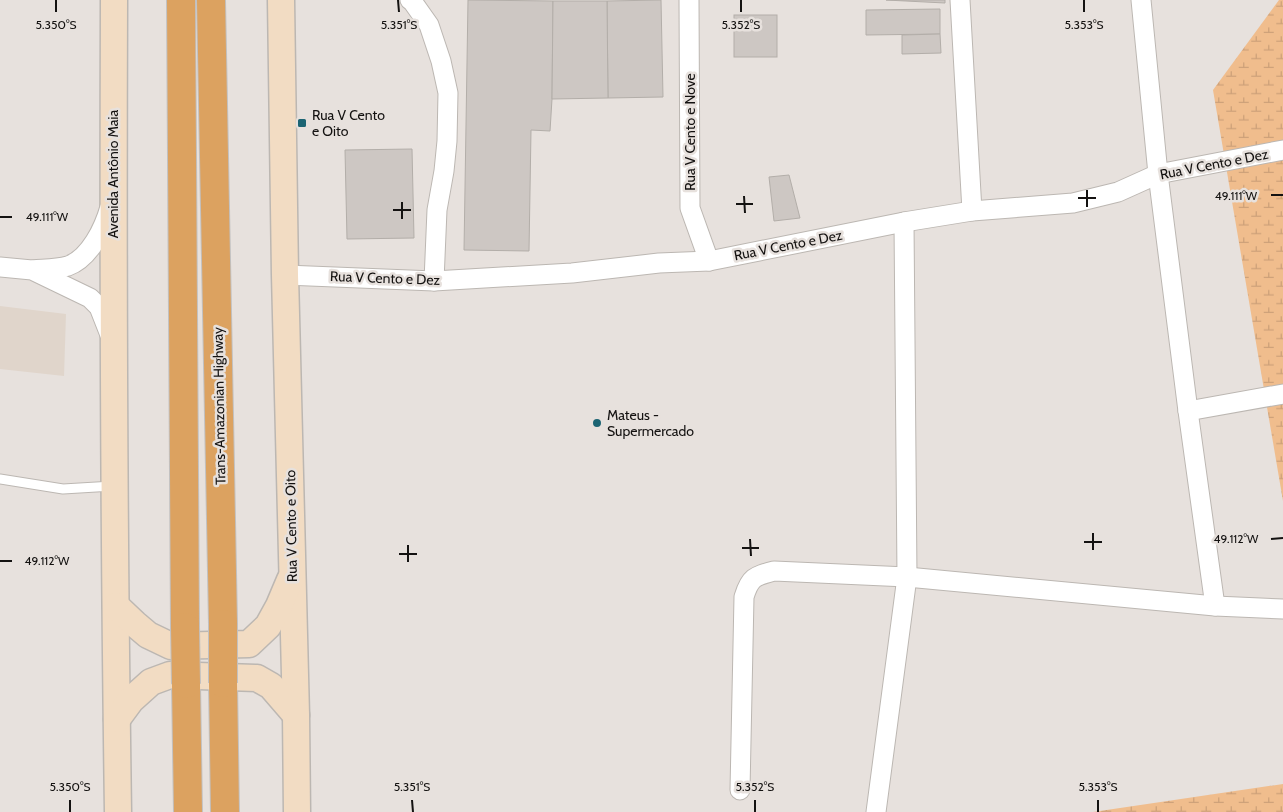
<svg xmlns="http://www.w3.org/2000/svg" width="1283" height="812" viewBox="0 0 1283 812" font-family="Cabin,sans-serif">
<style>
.built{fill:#e0d5cb}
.wetland{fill:url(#wetland-marsh)}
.building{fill:#cdc7c3;stroke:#b3aea9}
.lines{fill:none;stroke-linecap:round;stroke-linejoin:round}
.service-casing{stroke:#bcb7b2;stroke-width:11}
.minor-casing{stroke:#bcb7b2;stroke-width:21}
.secondary-casing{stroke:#bcb7b2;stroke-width:29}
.trunk-casing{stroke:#c2c1c1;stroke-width:30}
.service{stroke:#fff;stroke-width:9}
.minor{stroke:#fff;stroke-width:19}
.secondary{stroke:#f2dcc3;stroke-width:26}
.trunk{stroke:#dca260;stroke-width:28}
.trunk-bridge-casing{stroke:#c2c1c1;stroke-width:30;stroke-linecap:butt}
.trunk-bridge{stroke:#dca260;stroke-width:28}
.ticks{fill:none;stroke:#141211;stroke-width:2}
.poi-dot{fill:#1c6473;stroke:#e7e1dd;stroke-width:2}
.labels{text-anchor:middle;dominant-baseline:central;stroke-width:5;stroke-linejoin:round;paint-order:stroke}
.poi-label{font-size:14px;fill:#141211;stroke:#e7e1dd;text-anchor:start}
.street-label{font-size:14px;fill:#141211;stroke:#e7e1dd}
.ticks-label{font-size:12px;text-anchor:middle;fill:#141211;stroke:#e7e1dd;stroke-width:5;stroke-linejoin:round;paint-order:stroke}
</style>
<defs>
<pattern id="wetland-marsh" width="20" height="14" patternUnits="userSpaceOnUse" patternTransform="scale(1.25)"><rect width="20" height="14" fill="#f0bd8d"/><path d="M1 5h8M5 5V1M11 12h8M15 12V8" fill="none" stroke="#cda179"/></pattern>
</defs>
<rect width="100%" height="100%" fill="#e7e1dd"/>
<path class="built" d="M0,306L66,314L64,376L0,369Z"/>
<g class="wetland">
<path d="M1279,0H1283V501L1213,90Z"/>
<path d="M1283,784V812H1093Z"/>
</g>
<g class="building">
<path d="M468,0L553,1L552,99L550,131L531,130L529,251L464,250Z"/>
<path d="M661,0L663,97L608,98L607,1Z"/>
<path d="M886,0H945V3Z"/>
<path d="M553,1H607L608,98L552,99Z"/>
<path d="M940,9V34L866,35V10Z"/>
<rect x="734" y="15" width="43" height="42"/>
<path d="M940,34L941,53L902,54V35Z"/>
<path d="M412,149L414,238L347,239L345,150Z"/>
<path d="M789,175L800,218L774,221L769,177Z"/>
</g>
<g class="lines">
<defs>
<path id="service" d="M0,479L63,489L113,486"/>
<g id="minor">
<path d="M410,0L412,1L429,25L441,61L448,93L447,141L444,171L437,210L434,281"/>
<path d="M689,0L690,208L709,261"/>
<path d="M960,0L972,211"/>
<path d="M1141,0L1158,174L1188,411L1215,606"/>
<path d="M0,267L32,270L90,298L99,307L110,335"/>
<path d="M33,270C44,269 57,269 68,266C90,258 104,228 110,207"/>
<path d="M285,275L434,281L572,273L659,263L709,261L904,222L972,211L1073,203L1118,192L1158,174L1283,150"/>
<path d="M1188,411L1283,394"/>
<path d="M740,790L744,597C750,577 755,576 774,571L907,577L1215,606L1283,609"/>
<path d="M876,812L907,577L904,222"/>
</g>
<g id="secondary">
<path d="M114,0C113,271 114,541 118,812"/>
<path d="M281,0L285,275L296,715L297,812"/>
<path d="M116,606L135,624L148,635L171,646L249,644L268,626L279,606L290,580"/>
<path d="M117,719L131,700L151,682L170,675L257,678L271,686L296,715"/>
</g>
<g id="trunk">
<path d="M181,0L185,627"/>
<path d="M211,0L223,624"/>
<path d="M223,683L225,812"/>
<path d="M186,684L188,812"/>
</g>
</defs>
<use href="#service" class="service-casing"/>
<use href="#minor" class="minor-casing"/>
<use href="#secondary" class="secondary-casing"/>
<use href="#trunk" class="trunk-casing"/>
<use href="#service" class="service"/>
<use href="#minor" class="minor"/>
<use href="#secondary" class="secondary"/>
<use href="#trunk" class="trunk"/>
<defs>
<g id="trunk-bridge">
<path d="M185,627L186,684"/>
<path d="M223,683V624"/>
</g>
</defs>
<use href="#trunk-bridge" class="trunk-bridge-casing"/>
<use href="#trunk-bridge" class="trunk-bridge"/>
</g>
<path class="ticks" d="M56,0V12M398,0L399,12M741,0V12M1084,0V12M1087,190V207M1271,195H1283M744,196L745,213M1078,198H1096M402,202V219M736,204H753M393,210H411M0,217H12M1093,533V550M750,539L751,556M1271,539L1283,538M1084,542H1102M408,545V562M742,548H759M399,554H417M0,561H12M70,800V812M412,800L413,812M755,800V812M1098,800V812"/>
<g class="poi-dot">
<rect x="297" y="118" width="10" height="10" rx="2.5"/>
<circle cx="597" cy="423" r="5"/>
</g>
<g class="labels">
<g class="poi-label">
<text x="312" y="115">Rua V Cento<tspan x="312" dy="16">e Oito</tspan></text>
<text x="607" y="415">Mateus -<tspan x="607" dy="16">Supermercado</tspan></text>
</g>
<g class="street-label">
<text transform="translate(690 132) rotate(-90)">Rua V Cento e Nove</text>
<text transform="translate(1214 164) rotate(-11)">Rua V Cento e Dez</text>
<text transform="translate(113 174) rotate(-90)">Avenida Antônio Maia</text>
<text transform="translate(788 245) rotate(-11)">Rua V Cento e Dez</text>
<text transform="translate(385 278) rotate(2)">Rua V Cento e Dez</text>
<text transform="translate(219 406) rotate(-91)">Trans-Amazonian Highway</text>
<text transform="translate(291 526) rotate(-91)">Rua V Cento e Oito</text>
</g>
</g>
<g class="ticks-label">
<text x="56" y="29">5.350°S</text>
<text x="399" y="29">5.351°S</text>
<text x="741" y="29">5.352°S</text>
<text x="1084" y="29">5.353°S</text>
<text x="1236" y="200">49.111°W</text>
<text x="47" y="221">49.111°W</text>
<text x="1236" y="543">49.112°W</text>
<text x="47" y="565">49.112°W</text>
<text x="70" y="791">5.350°S</text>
<text x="412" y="791">5.351°S</text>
<text x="755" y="791">5.352°S</text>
<text x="1098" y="791">5.353°S</text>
</g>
</svg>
